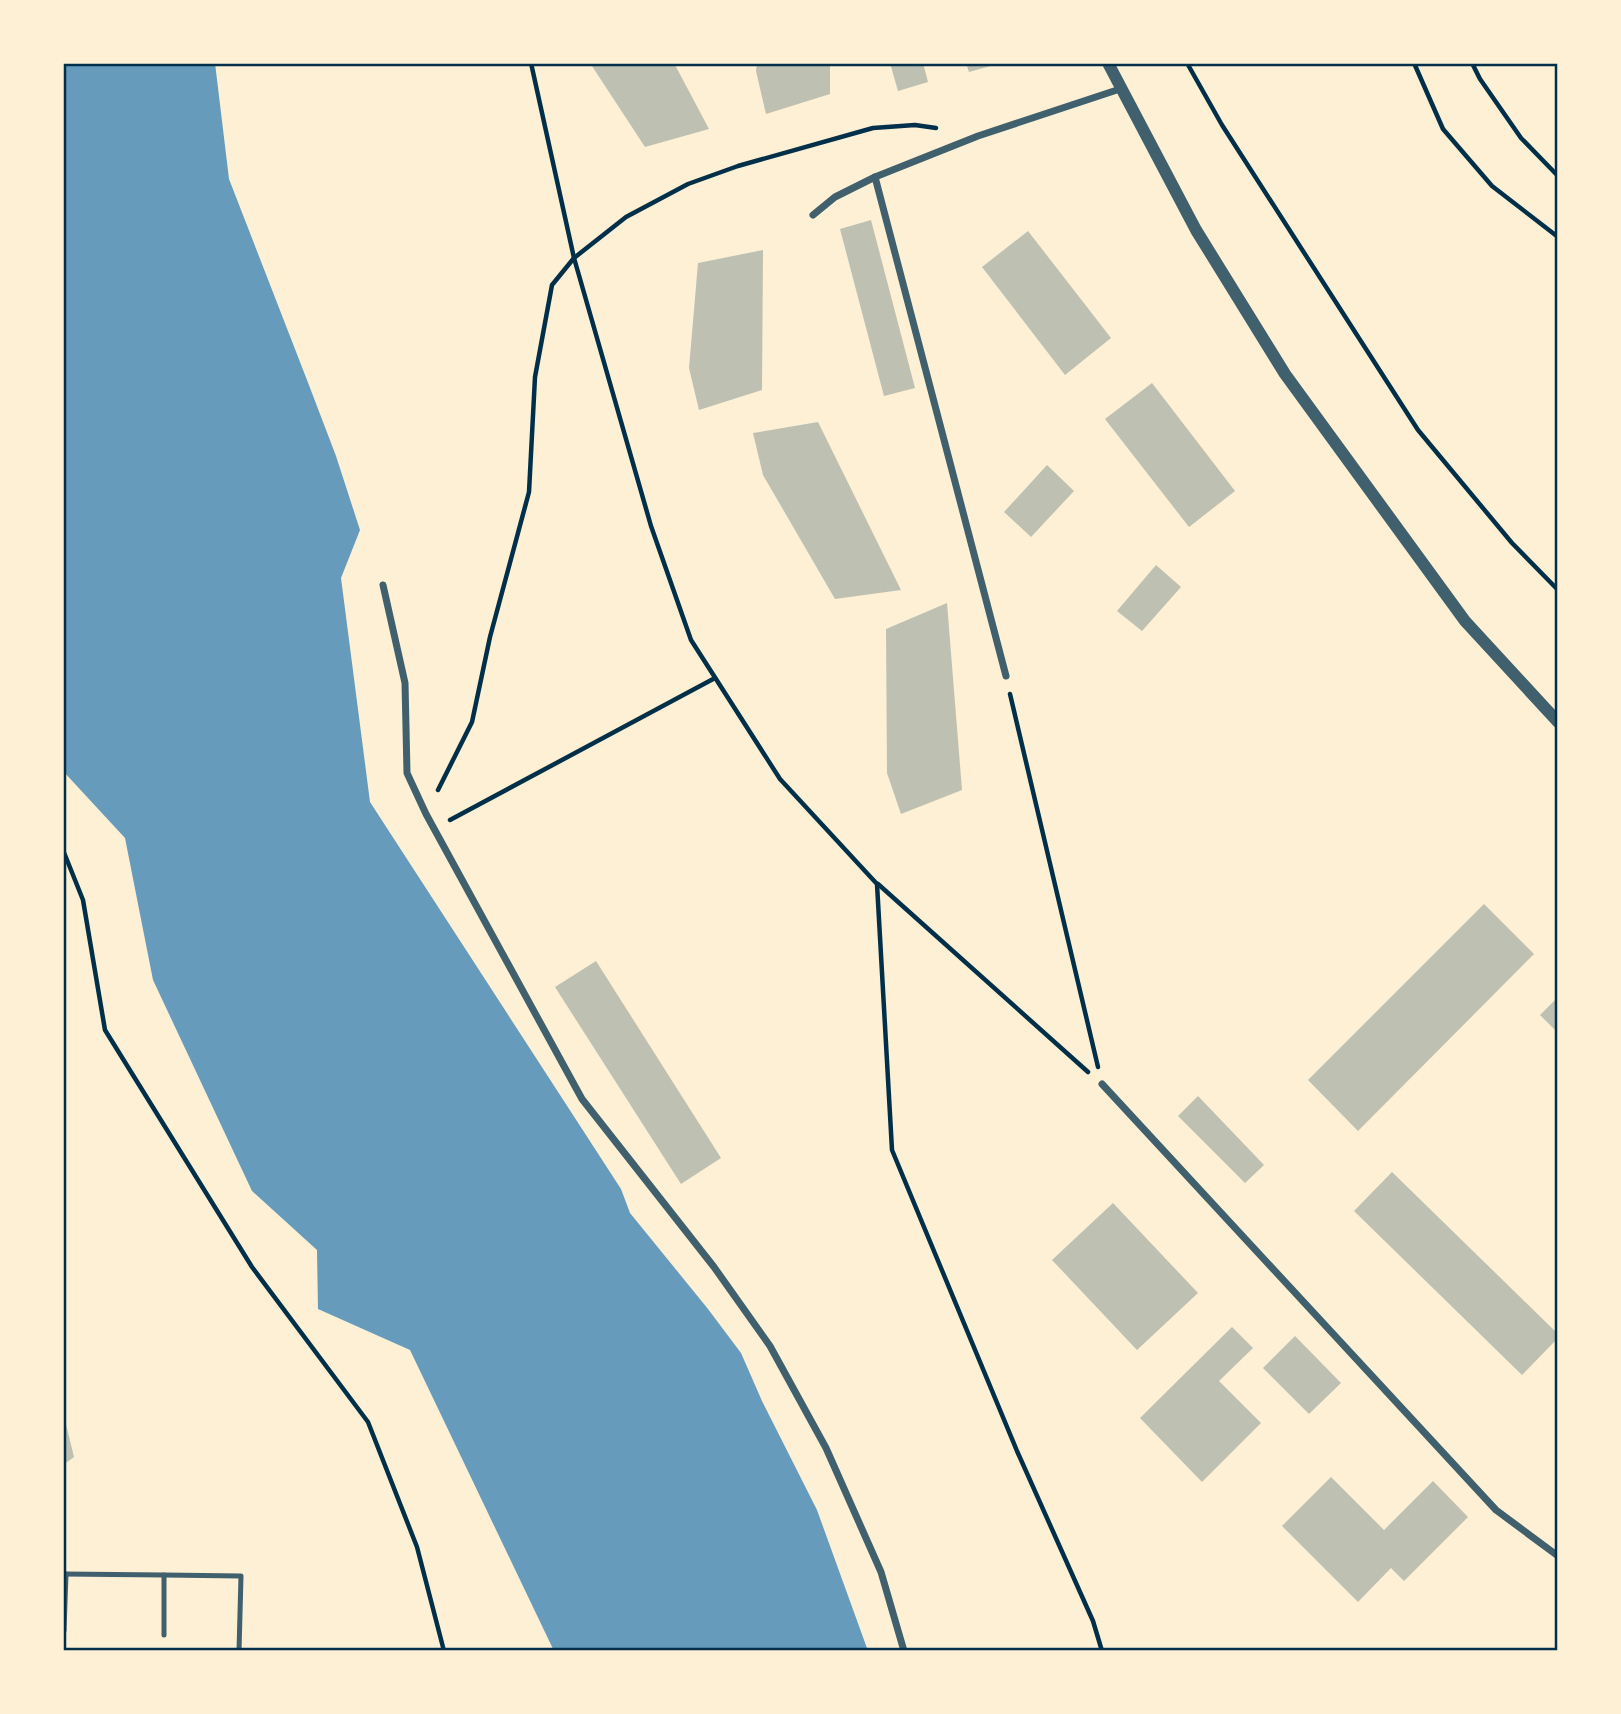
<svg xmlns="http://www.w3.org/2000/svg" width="1621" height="1714" viewBox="0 0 1621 1714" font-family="'Source Sans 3',sans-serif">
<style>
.water{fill:#669bbc}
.building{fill:#bec0b2}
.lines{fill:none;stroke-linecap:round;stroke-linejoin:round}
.path{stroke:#003049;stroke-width:4.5}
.service{stroke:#3f606c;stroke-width:5}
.minor{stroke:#3f606c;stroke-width:7}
.tertiary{stroke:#3f606c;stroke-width:12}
.neatline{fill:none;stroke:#003049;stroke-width:2.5}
</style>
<rect width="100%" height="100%" fill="#fdf0d5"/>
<path class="water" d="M63,63H215L229,179L307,380L336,456L360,530L341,578L370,802L621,1189L630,1213L708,1309L741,1353L762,1401L817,1510L868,1651H554L410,1350L318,1309L317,1250L252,1191L153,980L125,838L63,771Z"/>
<g class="building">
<path d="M590,63H674L709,129L645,147Z"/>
<path d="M757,63H830V94L766,114L756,71Z"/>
<path d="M890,63H923L928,82L898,91Z"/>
<path d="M966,63H998V64L969,72Z"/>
<path d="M871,220L915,388L884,396L840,229Z"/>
<path d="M1028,231L1111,338L1065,375L982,267Z"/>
<path d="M763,250L762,390L699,410L689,368L698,263Z"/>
<path d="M1152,383L1235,491L1189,527L1105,419Z"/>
<path d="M818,422L901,590L835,599L763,475L753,433Z"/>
<path d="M1047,465L1074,491L1031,537L1004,512Z"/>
<path d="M1156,565L1181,587L1142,631L1117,611Z"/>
<path d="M947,603L962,790L901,814L887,773L886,629Z"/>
<path d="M1484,904L1534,954L1358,1131L1308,1080Z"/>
<path d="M596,961L721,1158L681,1184L555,987Z"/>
<path d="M1558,997V1033L1540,1015Z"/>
<path d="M1198,1096L1264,1165L1245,1183L1178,1116Z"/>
<path d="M1392,1172L1558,1334V1338L1522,1375L1354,1211Z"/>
<path d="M1113,1203L1198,1293L1137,1350L1052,1260Z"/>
<path d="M1232,1327L1253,1348L1219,1381L1261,1423L1202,1482L1140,1418Z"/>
<path d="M1295,1336L1341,1383L1309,1414L1263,1368Z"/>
<path d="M63,1412L74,1457L63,1465Z"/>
<path d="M1331,1477L1384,1530L1433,1481L1468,1517L1404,1581L1391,1568L1358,1602L1282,1526Z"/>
</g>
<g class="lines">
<g class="path">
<path d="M531,63L574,258L651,526L691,640L780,779L877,884L892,1150L1017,1451L1093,1621L1102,1651"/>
<path d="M1187,63L1222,125L1418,430L1512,543L1558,590"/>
<path d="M1414,63L1443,129L1492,186L1558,237"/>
<path d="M1472,63L1480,79L1521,138L1558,176"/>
<path d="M1010,694L1098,1067"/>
<path d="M438,790L472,722L490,637L529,492L535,377L552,285L574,258L626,217L688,184L738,166L873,128L915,125L936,128"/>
<path d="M450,820L715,678"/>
<path d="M63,850L83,900L105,1030L252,1267L368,1422L417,1547L444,1651"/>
<path d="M878,884L1088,1072"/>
</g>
<g class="service">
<path d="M63,1574L164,1575V1635"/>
<path d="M164,1575L241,1576L239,1651"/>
<path d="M64,1631L66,1574"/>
</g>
<g class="minor">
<path d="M875,177L1006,676"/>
<path d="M813,215L835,197L875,177L978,136L1120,89"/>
<path d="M383,585L405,683L407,773L426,814L582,1099L714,1267L770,1346L826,1448L881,1572L904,1651"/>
<path d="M1102,1084L1496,1510L1558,1556"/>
</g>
<path class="tertiary" d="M1108,63L1196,230L1285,374L1465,621L1558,722"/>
</g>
<rect width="1621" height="1714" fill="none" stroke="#fdf0d5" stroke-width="130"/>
<rect x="65" y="65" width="1491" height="1584" class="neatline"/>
</svg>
